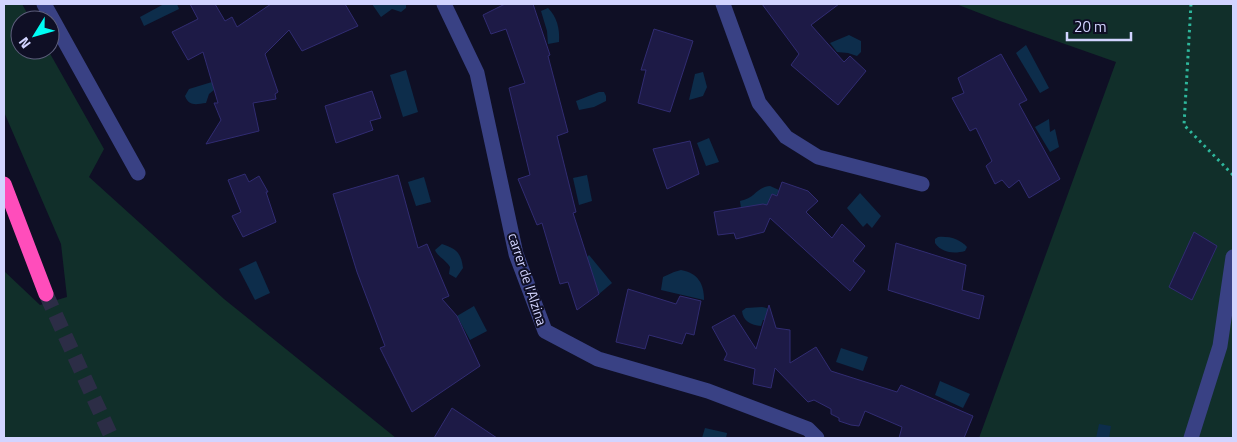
<svg xmlns="http://www.w3.org/2000/svg" width="1237" height="442" viewBox="0 0 1237 442" font-family="'Titillium Web',sans-serif">
<style>
.green{fill:#112f2a}
.water{fill:#0d2d4b}
.building{fill:#1d1a46;stroke:#312c72}
.lines{fill:none;stroke-linecap:round;stroke-linejoin:round}
.highway-tunnel{stroke:#2c2d46;stroke-width:15;stroke-dasharray:15 8;stroke-linecap:butt}
.path{stroke:#2eb79c;stroke-width:3;stroke-dasharray:2.5 4;stroke-linecap:butt}
.minor{stroke:#394184;stroke-width:15}
.highway{stroke:#ff4dbb;stroke-width:15}
.labels{text-anchor:middle;dominant-baseline:central;stroke-width:4;stroke-linejoin:round;paint-order:stroke}
.street-label{font-size:14px;fill:#d2d4ff;stroke:#0f0f25}
</style>
<rect width="100%" height="100%" fill="#0f0f25"/>
<g class="green">
<path d="M4,4H22L31,20H20V50H48L104,149L89,177L224,299L396,438H4V271L40,305L67,297L61,244L4,112Z"/>
<path d="M956,4H1233V438H979L1116,62L1000,21Z"/>
</g>
<g class="water">
<path d="M164,4H177L179,9L144,26L140,17Z"/>
<path d="M372,4H406V8L401,12L392,9L381,17Z"/>
<path d="M548,8C557,17 560,29 559,42L548,44L547,31L541,11Z"/>
<path d="M849,35L861,41V52L857,56L848,53L837,52L830,43Z"/>
<path d="M1026,45L1049,88L1040,93L1016,53Z"/>
<path d="M406,70L418,112L403,117L390,75Z"/>
<path d="M703,72L707,87L703,96L689,100L695,74Z"/>
<path d="M212,82L214,90L209,94L206,103C197,104 189,107 185,96L189,89Z"/>
<path d="M599,92H604L606,96V101L594,107L579,110L576,101Z"/>
<path d="M1049,119L1050,132L1055,129L1059,147L1050,152L1035,127Z"/>
<path d="M709,138L719,162L706,166L697,143Z"/>
<path d="M587,175L592,201L579,205L573,178Z"/>
<path d="M424,177L431,202L416,206L408,182Z"/>
<path d="M770,186L779,190L776,196L772,194L767,205L741,208L740,201C756,198 756,187 770,186Z"/>
<path d="M860,193L881,216L872,228L867,223L863,227L847,208Z"/>
<path d="M938,237C949,236 960,239 967,247L965,251C954,254 942,253 935,243V239Z"/>
<path d="M442,244C457,249 461,253 463,268L456,278L449,274L450,267C446,260 438,257 435,250Z"/>
<path d="M589,255L612,283L599,294L587,257Z"/>
<path d="M256,261L270,293L255,300L239,269Z"/>
<path d="M681,270C698,273 704,284 704,300L661,290L663,277L674,272Z"/>
<path d="M474,306L487,331L470,340L457,316Z"/>
<path d="M762,307C770,308 772,312 772,320H763L761,326C751,325 743,321 742,311L746,308Z"/>
<path d="M841,348L868,357L863,371L836,362Z"/>
<path d="M940,381L970,394L963,408L935,395Z"/>
<path d="M1099,424L1111,426L1109,438H1096Z"/>
<path d="M705,428L727,433L726,438H702Z"/>
</g>
<g class="building">
<path d="M190,4H215L225,21L232,17L237,27L271,4H345L358,26L302,51L289,30L265,54L278,92L275,94L276,99L253,103L259,131L206,144L221,120L214,103H218L203,52L188,60L172,32L198,19Z"/>
<path d="M505,4H533L550,55L548,56L568,132L557,136L576,212L573,213L599,294L577,310L568,282L560,284L542,223L537,225L518,179L530,175L509,88L525,83L506,29L491,34L483,15Z"/>
<path d="M762,4H839L811,25L844,62L850,56L866,71L838,105L791,65L799,54Z"/>
<path d="M654,29L693,41L670,112L638,103L646,70H641Z"/>
<path d="M1001,54L1027,100L1019,104L1060,179L1029,198L1019,180L1009,188L1002,180L995,184L986,166L992,161L976,128L970,131L952,98L964,93L958,78Z"/>
<path d="M372,91L381,118L370,121L373,130L336,143L325,106Z"/>
<path d="M690,141L699,174L667,189L653,149Z"/>
<path d="M245,174L249,182L259,176L268,192H266L276,222L243,237L232,216L241,212L228,180Z"/>
<path d="M398,175L418,248L427,244L449,296L442,299L457,316L480,366L412,412L380,348L385,346L357,272L333,194Z"/>
<path d="M782,182L808,191L818,201L806,212L832,238L842,224L865,246L853,261L865,271L850,291L770,218L764,232L736,239L734,233L718,235L714,212L763,204L767,205L772,194L777,196Z"/>
<path d="M1194,232L1217,246L1192,300L1169,287Z"/>
<path d="M896,243L966,265L962,290L984,296L979,319L888,290Z"/>
<path d="M628,289L676,304L680,296L701,301L694,335L686,333L682,344L649,335L645,349L616,342Z"/>
<path d="M769,305L776,328L790,330V363L816,347L831,371L897,392L901,385L973,416L964,438H899L902,427L865,411L859,426L851,425L839,421V418L831,414V409L814,400L808,402L775,368L771,388L753,384L755,369L724,360L727,354L712,327L734,315L756,349Z"/>
<path d="M452,408L497,438H434Z"/>
</g>
<g class="lines">
<path class="highway-tunnel" d="M46,294L112,438"/>
<path class="path" d="M1191,4L1184,125L1233,175"/>
<g class="minor">
<path d="M44,4L138,173"/>
<path d="M444,4L477,73L516,254L545,331L598,359L708,391L808,429L817,438"/>
<path d="M723,4L759,103L786,137L818,157L922,184"/>
<path d="M1191,438L1220,346L1233,257"/>
</g>
<path class="highway" d="M4,184L46,294"/>
</g>
<g class="labels">
<g class="street-label">
<text transform="translate(528 279) rotate(72)">carrer de l'Alzina</text>
</g>
</g>
<rect width="1237" height="442" fill="none" stroke="#d2d4ff" stroke-width="10"/>
<g transform="translate(35 35) rotate(233)"><circle r="24" fill="#0f0f25" stroke="#5d5e7c"/>
<path d="M0-4L9 19L0 12L-9 19Z" fill="#00fdf4"/>
<text y="-8" font-size="14" font-weight="bold" text-anchor="middle" fill="#d2d4ff">N</text>
</g>
<path d="M1067 32v8h64v-8" fill="none" stroke="#d2d4ff" stroke-width="2.5"/>
<text x="1074" y="32" font-size="15" fill="#d2d4ff" stroke="#0f0f25" stroke-width="4" paint-order="stroke">20 m</text>
</svg>
